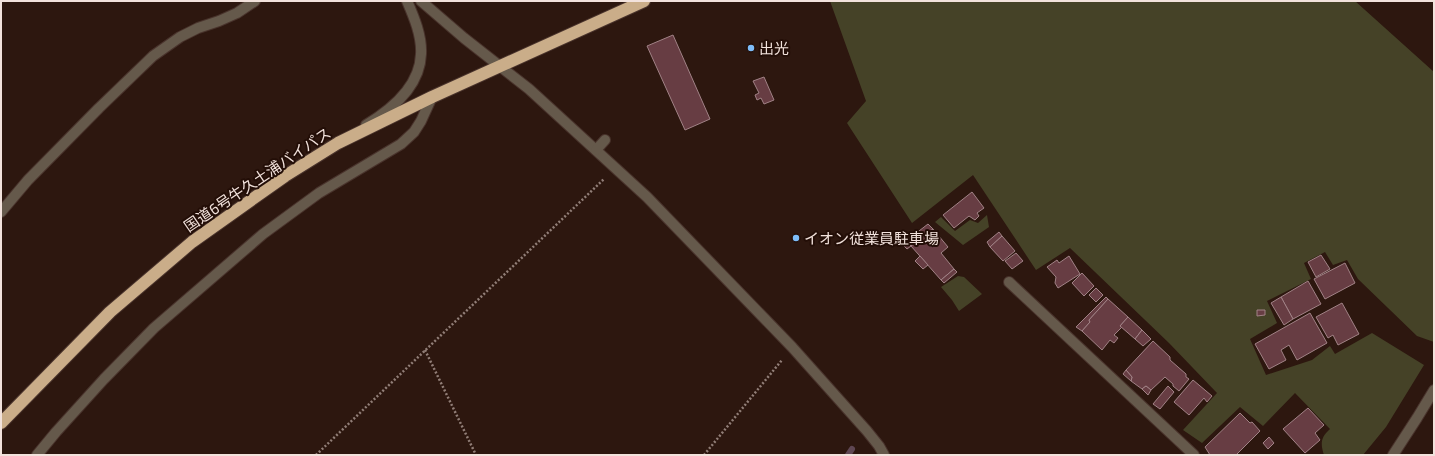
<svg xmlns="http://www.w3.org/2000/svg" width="1435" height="456" viewBox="0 0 1435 456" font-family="'Exo 2','Noto Sans JP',sans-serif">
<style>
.green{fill:#454227}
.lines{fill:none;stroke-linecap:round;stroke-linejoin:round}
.stream{stroke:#5f4753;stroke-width:6}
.building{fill:#673d43;stroke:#a18286}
.minor-casing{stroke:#49332c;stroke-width:12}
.highway-casing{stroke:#49332c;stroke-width:14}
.path{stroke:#917e77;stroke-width:2.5;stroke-dasharray:2 2;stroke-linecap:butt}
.minor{stroke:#65594b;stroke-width:10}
.highway{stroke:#caad89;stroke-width:12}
.poi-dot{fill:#7ebdf9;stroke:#230e07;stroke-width:1.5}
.labels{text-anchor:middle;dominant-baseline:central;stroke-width:4;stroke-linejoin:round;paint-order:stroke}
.poi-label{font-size:15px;fill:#f2e2dc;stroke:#230e07;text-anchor:start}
.street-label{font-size:15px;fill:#f2e2dc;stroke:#230e07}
</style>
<rect width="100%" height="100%" fill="#2d170f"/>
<g class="green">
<path d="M830,1H1355L1434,72V342L1417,336L1358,279L1347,260L1333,265L1325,252L1304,263L1311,279L1267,301L1277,323L1250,339L1266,375L1312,360L1330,346L1335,354L1372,333L1424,365L1386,427L1363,455H1324C1320,443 1321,437 1330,429L1295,393L1263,426L1240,407L1202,443L1183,430L1217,393L1169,343L1070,248L1036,270L973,175L912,223L847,123L866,101Z"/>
<path d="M987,215L989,227L963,245L935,222L941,217L955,231L970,220L978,223Z"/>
<path d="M958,276L964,277L982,294L959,311L952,300L941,287Z"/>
</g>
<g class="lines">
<path class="stream" d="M848,455L852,449"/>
</g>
<g class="building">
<path d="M673,35L710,119L685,130L647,46Z"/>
<path d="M764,77L774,100L764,104L761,98L757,100L755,95L759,93L753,81Z"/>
<path d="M972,192L984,208L977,213L979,216L975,220L969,216L954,228L943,215Z"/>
<path d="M928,224L933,229L911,246L906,241Z"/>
<path d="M933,229L948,247L941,253L954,269L941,280L911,246Z"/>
<path d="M999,232L1002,236L990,247L987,242Z"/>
<path d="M1002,236L1015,251L1003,261L990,247Z"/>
<path d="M906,241L911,246L907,249L902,244Z"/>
<path d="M1016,253L1023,261L1012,269L1005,261Z"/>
<path d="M1321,255L1330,269L1316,277L1308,262Z"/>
<path d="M920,256L928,265L923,269L915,261Z"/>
<path d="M1069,256L1080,274L1058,288L1055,283L1056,277L1047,267L1057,260L1059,263Z"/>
<path d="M1345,263L1355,283L1325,299L1314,279Z"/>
<path d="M954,269L957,272L944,283L941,280Z"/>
<path d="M1082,273L1094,286L1084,296L1072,283Z"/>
<path d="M1308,281L1321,304L1293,319L1281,297Z"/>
<path d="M1096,288L1103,295L1096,302L1089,295Z"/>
<path d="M1106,297L1108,299L1089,320L1090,322L1082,331L1076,327Z"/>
<path d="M1281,297L1293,319L1284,325L1271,303Z"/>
<path d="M1108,299L1128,317L1120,326L1122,327L1114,335L1118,338L1114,343L1110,340L1102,350L1082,331L1090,322L1089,320Z"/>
<path d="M1342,303L1359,334L1338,345L1333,335L1328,338L1316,317Z"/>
<path d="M1257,310H1265V315L1257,316Z"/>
<path d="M1310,313L1327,343L1297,360L1289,345L1281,350L1286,360L1269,369L1255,344Z"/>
<path d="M1128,317L1142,330L1135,339L1120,326Z"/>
<path d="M1142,330L1151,339L1143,346L1135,339Z"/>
<path d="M1153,341L1170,357V360L1186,374V377L1189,379L1179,391L1173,386V384L1165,377L1151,390L1146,386L1142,389L1131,381L1132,377L1126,370Z"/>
<path d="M1126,370L1132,377L1131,381L1123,374Z"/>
<path d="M1193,380L1212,396L1207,402L1204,398L1189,415L1174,402Z"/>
<path d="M1146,386L1151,390L1148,395L1142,389Z"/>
<path d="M1168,386L1174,392L1160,409L1153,404Z"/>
<path d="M1308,408L1324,425L1315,433L1320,440L1305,453L1283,429Z"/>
<path d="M1240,413L1250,423L1252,422L1260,431L1236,455H1210L1205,447Z"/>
<path d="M1269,437L1274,443L1268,449L1263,443Z"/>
</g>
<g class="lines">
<defs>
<g id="minor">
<path d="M421,1L464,38L529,89L647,197L792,347L867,431L879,446L884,455"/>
<path d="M366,125C391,110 420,86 421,54C422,36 414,17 407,1"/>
<path d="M596,150L605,140"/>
<path d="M1,212L28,180L99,108L153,56L180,37L198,28L219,21L237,13L255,1"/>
<path d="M1009,282L1194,455"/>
<path d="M37,455L56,432L104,379L154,328L263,234L319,193L401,144L414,132L421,121L432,97"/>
<path d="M1393,455L1417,418L1434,390"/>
</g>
<path id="highway" d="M1,423L110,312L192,242L285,176L338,143L432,97L644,1"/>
</defs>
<use href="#minor" class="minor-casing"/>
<use href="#highway" class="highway-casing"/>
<g class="path">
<path d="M425,350L476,455"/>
<path d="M316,455L604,179"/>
<path d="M704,455L782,360"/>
</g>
<use href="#minor" class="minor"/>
<use href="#highway" class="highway"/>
</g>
<g class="poi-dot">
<circle cx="751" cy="48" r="4"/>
<circle cx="796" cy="238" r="4"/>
</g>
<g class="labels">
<g class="poi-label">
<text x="759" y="48">出光</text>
<text x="804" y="238">イオン従業員駐車場</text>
</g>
<g class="street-label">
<text transform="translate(257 179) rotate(-34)">国道6号牛久土浦バイパス</text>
</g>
</g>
<rect width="1435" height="456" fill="none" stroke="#f2e2dc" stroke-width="4"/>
</svg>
